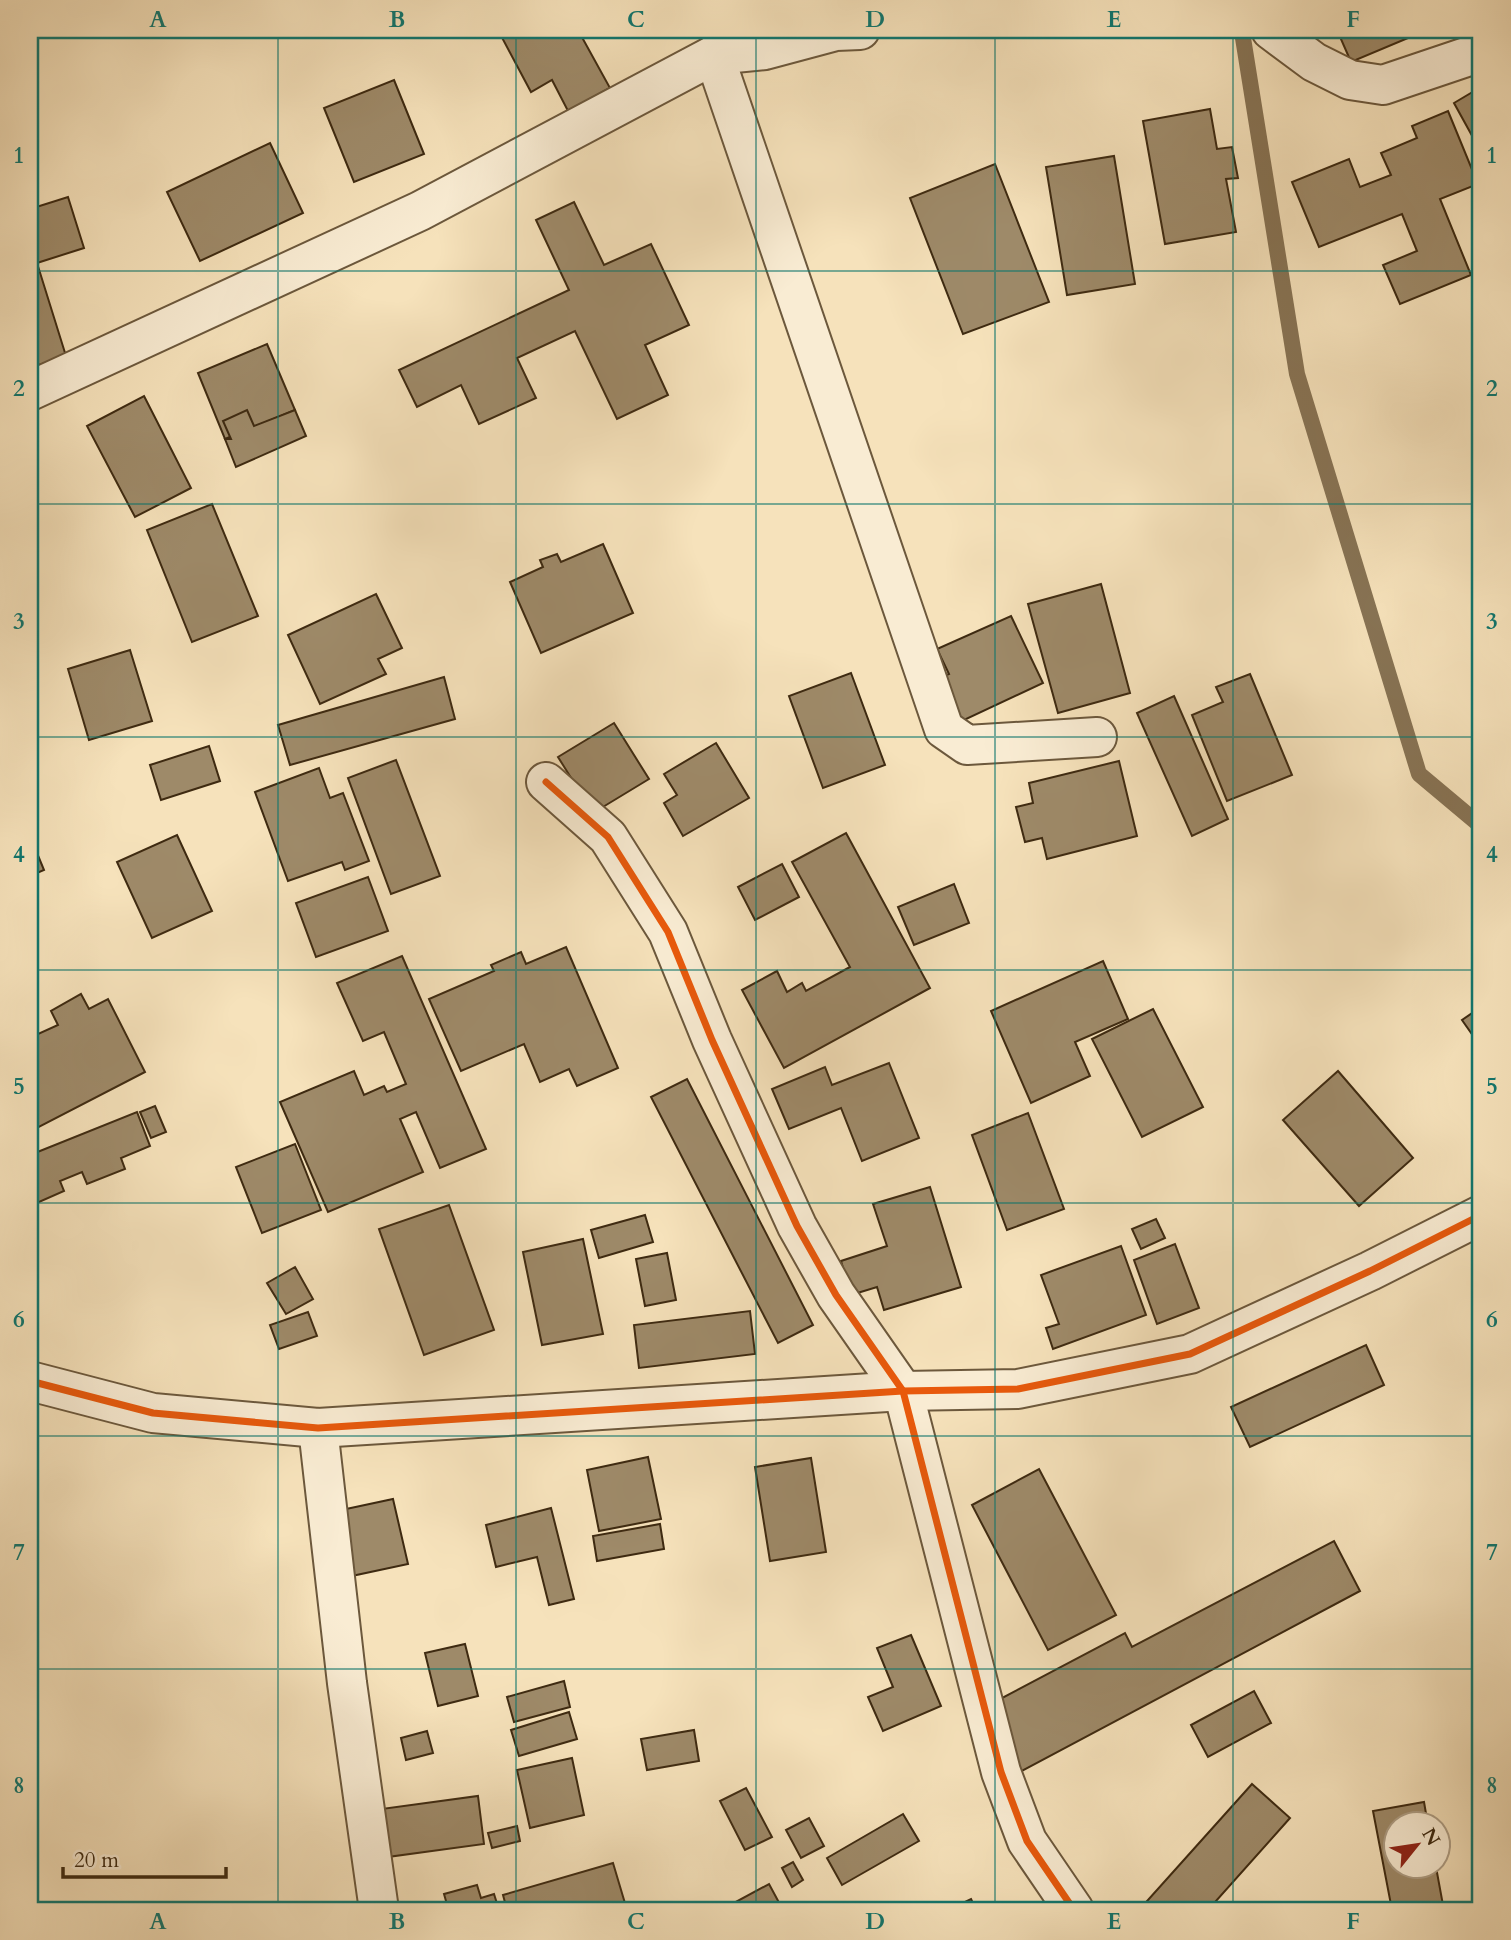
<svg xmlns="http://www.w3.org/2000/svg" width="1511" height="1940" viewBox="0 0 1511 1940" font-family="Cardo,serif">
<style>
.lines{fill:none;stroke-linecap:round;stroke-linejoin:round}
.stream{stroke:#877354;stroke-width:16}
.building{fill:#9e8a69;stroke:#3e2a11;stroke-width:2}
.minor-casing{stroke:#6c583c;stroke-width:42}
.minor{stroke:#f9ecd3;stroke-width:38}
.cycleway-casing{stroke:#f9ecd3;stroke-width:11}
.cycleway{stroke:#e8590c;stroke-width:7}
.grid{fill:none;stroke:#0f766e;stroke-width:2;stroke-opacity:0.55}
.neatline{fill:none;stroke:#0f766e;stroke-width:2.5}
.grid-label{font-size:23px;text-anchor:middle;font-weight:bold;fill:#0f766e}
</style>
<rect width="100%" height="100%" fill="#f6e2bb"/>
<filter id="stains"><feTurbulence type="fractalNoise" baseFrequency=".00286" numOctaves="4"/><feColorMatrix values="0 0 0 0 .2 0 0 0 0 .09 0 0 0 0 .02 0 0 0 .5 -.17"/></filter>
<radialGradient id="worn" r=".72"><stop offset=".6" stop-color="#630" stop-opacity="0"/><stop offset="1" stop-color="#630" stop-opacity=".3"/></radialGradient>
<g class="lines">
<path class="stream" d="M1243,38L1297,374L1419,774L1481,826"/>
</g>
<g class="building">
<path d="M498,30H578L610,88L568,111L552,80L531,92Z"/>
<path d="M1337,30H1427L1351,62Z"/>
<path d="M394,80L424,154L354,182L324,108Z"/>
<path d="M1481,87V152L1454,103Z"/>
<path d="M1210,109L1217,149L1232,147L1238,178L1226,179L1236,232L1165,244L1143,121Z"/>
<path d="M1448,111L1478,184L1440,199L1471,275L1400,304L1383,265L1417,251L1402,214L1319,247L1292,182L1349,159L1360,187L1391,175L1381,153L1417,138L1412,126Z"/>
<path d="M270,143L303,213L200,261L167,192Z"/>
<path d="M1114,156L1135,284L1067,295L1046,167Z"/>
<path d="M995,164L1049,302L963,334L910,198Z"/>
<path d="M68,197L84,248L37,263L66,356L30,368V209Z"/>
<path d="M574,202L604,265L651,244L689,325L645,345L668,395L617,419L575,331L517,358L536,398L479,424L461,385L417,407L399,370L569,290L536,220Z"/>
<path d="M267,344L295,410L225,439L198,373Z"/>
<path d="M144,396L191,488L135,517L87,426Z"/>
<path d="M247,410L254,426L295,410L306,436L236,467L225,439H231L223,421Z"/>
<path d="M212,504L258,616L192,642L147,530Z"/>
<path d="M603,544L633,613L541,653L510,582L543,567L540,560L557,554L561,562Z"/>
<path d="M1101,584L1130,693L1058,713L1028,604Z"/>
<path d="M376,594L402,648L378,659L386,674L320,704L288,635Z"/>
<path d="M1011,616L1043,683L962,721L942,677L949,674L937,649Z"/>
<path d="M130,650L152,721L89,740L68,669Z"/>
<path d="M851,673L885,765L823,788L789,696Z"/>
<path d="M1250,674L1292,775L1227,801L1192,715L1223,702L1216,687Z"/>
<path d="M444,677L455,719L290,765L278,725Z"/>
<path d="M1174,696L1228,819L1192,836L1137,713Z"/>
<path d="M614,723L649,779L593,813L558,757Z"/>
<path d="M716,743L749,798L683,836L664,803L677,795L664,774Z"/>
<path d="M209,746L220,781L161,800L150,765Z"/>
<path d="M396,760L440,876L391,894L348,778Z"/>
<path d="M1119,761L1137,836L1047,859L1042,838L1025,842L1016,807L1033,803L1029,783Z"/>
<path d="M319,768L330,798L343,793L369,861L345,870L342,862L288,881L255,792Z"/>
<path d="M846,833L930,988L784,1068L742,990L777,971L787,992L802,983L806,991L850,967L792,862Z"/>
<path d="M177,835L212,911L152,938L117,862Z"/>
<path d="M30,836L44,870L30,876Z"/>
<path d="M782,864L799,897L755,920L738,887Z"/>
<path d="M368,877L388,931L316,957L296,903Z"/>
<path d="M954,884L969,923L914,945L898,907Z"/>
<path d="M566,947L618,1068L577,1086L569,1069L540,1082L524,1044L461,1071L429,999L494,971L491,965L521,952L526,964Z"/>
<path d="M402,956L486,1149L440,1168L416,1112L400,1119L423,1172L328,1212L280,1102L354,1071L364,1095L384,1086L387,1092L406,1084L384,1032L363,1041L337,983Z"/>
<path d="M1103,961L1128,1019L1075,1042L1090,1076L1031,1103L991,1011Z"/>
<path d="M81,994L89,1009L108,999L145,1072L33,1130L30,1124V1022L36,1035L58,1025L51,1011Z"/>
<path d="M1481,1007V1047L1462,1020Z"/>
<path d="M1153,1009L1203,1107L1142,1137L1092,1039Z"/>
<path d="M889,1063L919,1138L862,1161L841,1108L789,1129L772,1089L825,1067L832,1085Z"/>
<path d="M1338,1071L1413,1158L1359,1206L1283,1120Z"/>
<path d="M687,1079L813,1325L778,1343L651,1097Z"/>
<path d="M155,1106L166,1132L151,1138L140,1112Z"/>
<path d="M137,1112L150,1146L121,1158L125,1169L87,1184L82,1172L60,1181L64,1191L30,1206V1155Z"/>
<path d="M1028,1113L1064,1209L1007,1230L972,1135Z"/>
<path d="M295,1144L321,1210L262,1233L236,1167Z"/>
<path d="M930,1187L961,1287L884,1310L877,1287L851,1295L841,1261L887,1246L873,1204Z"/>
<path d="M449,1205L494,1330L424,1355L379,1229Z"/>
<path d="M645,1215L653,1242L599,1258L591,1230Z"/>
<path d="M1156,1219L1165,1238L1141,1249L1132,1229Z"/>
<path d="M583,1239L603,1334L542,1345L523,1252Z"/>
<path d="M1175,1244L1199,1308L1157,1324L1134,1260Z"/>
<path d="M1121,1246L1146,1315L1053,1349L1046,1328L1059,1324L1041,1275Z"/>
<path d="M667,1253L676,1300L645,1306L636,1259Z"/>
<path d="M295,1267L313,1299L286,1314L267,1283Z"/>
<path d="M750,1311L755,1354L639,1368L634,1325Z"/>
<path d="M308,1312L317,1336L279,1349L270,1325Z"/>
<path d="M1366,1345L1384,1385L1250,1447L1231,1407Z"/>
<path d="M648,1457L661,1519L599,1531L587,1470Z"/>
<path d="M811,1458L826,1552L770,1561L755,1467Z"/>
<path d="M1039,1469L1116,1615L1048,1650L972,1505Z"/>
<path d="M393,1499L408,1564L347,1577L332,1512Z"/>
<path d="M551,1508L574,1599L549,1605L537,1557L496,1567L486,1525Z"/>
<path d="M660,1524L664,1549L597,1561L593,1536Z"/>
<path d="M1334,1541L1360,1591L1020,1772L985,1707L1125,1633L1132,1647Z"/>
<path d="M911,1635L941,1706L883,1731L868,1697L893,1687L877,1648Z"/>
<path d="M465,1644L478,1696L438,1706L425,1653Z"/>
<path d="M564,1681L570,1707L514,1722L507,1697Z"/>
<path d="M1254,1691L1271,1723L1208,1757L1191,1725Z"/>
<path d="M569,1712L577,1739L519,1756L511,1730Z"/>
<path d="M694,1730L699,1761L647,1770L641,1739Z"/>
<path d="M427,1731L433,1753L406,1760L401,1738Z"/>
<path d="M572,1758L584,1815L530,1828L517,1770Z"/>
<path d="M1252,1784L1290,1818L1208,1910H1139Z"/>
<path d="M746,1788L772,1837L745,1850L720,1801Z"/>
<path d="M478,1796L484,1844L380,1858L374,1810Z"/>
<path d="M1424,1802L1428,1825H1396V1867H1436L1443,1905L1392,1910L1373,1811Z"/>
<path d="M903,1814L919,1841L842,1885L827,1858Z"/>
<path d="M809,1818L824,1846L801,1858L786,1830Z"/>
<path d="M517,1826L520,1841L492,1848L488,1833Z"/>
<path d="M793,1862L803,1880L792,1887L782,1868Z"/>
<path d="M613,1863L627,1910H507L503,1895Z"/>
<path d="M769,1884L783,1910H721Z"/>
<path d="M477,1885L481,1898L494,1894L499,1910H441L448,1908L444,1894Z"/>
<path d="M971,1899L976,1910H948Z"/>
</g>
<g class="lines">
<defs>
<g id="minor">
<path d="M1271,30L1314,62L1350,80L1383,85L1481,52"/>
<path d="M714,55L944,729L967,745L1097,737"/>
<path d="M30,391L420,211L714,55L765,50L836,31L860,30"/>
<path d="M546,782L608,837L668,932L712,1040L797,1226L836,1295L903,1391L1001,1772L1027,1841L1074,1910"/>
<path d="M30,1381L153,1413L318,1428L903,1391L1018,1389L1190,1354L1370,1271L1481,1215"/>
<path d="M318,1428L347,1683L379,1910"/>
</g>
</defs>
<use href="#minor" class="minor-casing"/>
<use href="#minor" class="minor"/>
<defs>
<g id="cycleway">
<path d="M546,782L608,837L668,932L712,1040L797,1226L836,1295L903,1391L1001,1772L1027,1841L1074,1910"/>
<path d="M30,1381L153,1413L318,1428L903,1391L1018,1389L1190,1354L1370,1271L1481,1215"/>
</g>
</defs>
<use href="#cycleway" class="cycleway-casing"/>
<use href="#cycleway" class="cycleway"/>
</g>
<path class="grid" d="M278,30V1910M516,30V1910M756,30V1910M995,30V1910M1233,30V1910M30,271H1481M30,504H1481M30,737H1481M30,970H1481M30,1203H1481M30,1436H1481M30,1669H1481"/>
<rect width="1511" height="1940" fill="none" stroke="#f6e2bb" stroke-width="77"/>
<g transform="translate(1417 1845) rotate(60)"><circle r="33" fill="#f9ecd3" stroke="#ae9e85" stroke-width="2"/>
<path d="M0-5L12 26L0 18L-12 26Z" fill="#8f2418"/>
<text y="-10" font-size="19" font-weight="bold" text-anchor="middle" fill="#3e2a11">N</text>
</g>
<path d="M63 1867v10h163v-10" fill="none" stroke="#3e2a11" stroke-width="3.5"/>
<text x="74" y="1867" font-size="21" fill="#3e2a11" stroke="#f9ecd3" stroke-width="5" paint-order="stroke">20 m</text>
<rect x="38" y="38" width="1434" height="1864" class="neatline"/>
<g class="grid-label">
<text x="158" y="27">A</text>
<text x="397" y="27">B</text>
<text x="636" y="27">C</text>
<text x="875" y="27">D</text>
<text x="1114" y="27">E</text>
<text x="1353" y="27">F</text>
<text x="19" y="163">1</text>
<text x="1492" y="163">1</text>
<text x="19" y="396">2</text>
<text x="1492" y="396">2</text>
<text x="19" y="629">3</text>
<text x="1492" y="629">3</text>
<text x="19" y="862">4</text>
<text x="1492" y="862">4</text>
<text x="19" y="1094">5</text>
<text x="1492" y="1094">5</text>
<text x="19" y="1327">6</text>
<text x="1492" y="1327">6</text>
<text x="19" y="1560">7</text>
<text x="1492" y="1560">7</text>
<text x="19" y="1793">8</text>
<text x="1492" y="1793">8</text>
<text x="158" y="1929">A</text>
<text x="397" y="1929">B</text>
<text x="636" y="1929">C</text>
<text x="875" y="1929">D</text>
<text x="1114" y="1929">E</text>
<text x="1353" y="1929">F</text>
</g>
<rect width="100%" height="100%" filter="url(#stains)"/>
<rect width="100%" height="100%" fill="url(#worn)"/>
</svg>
